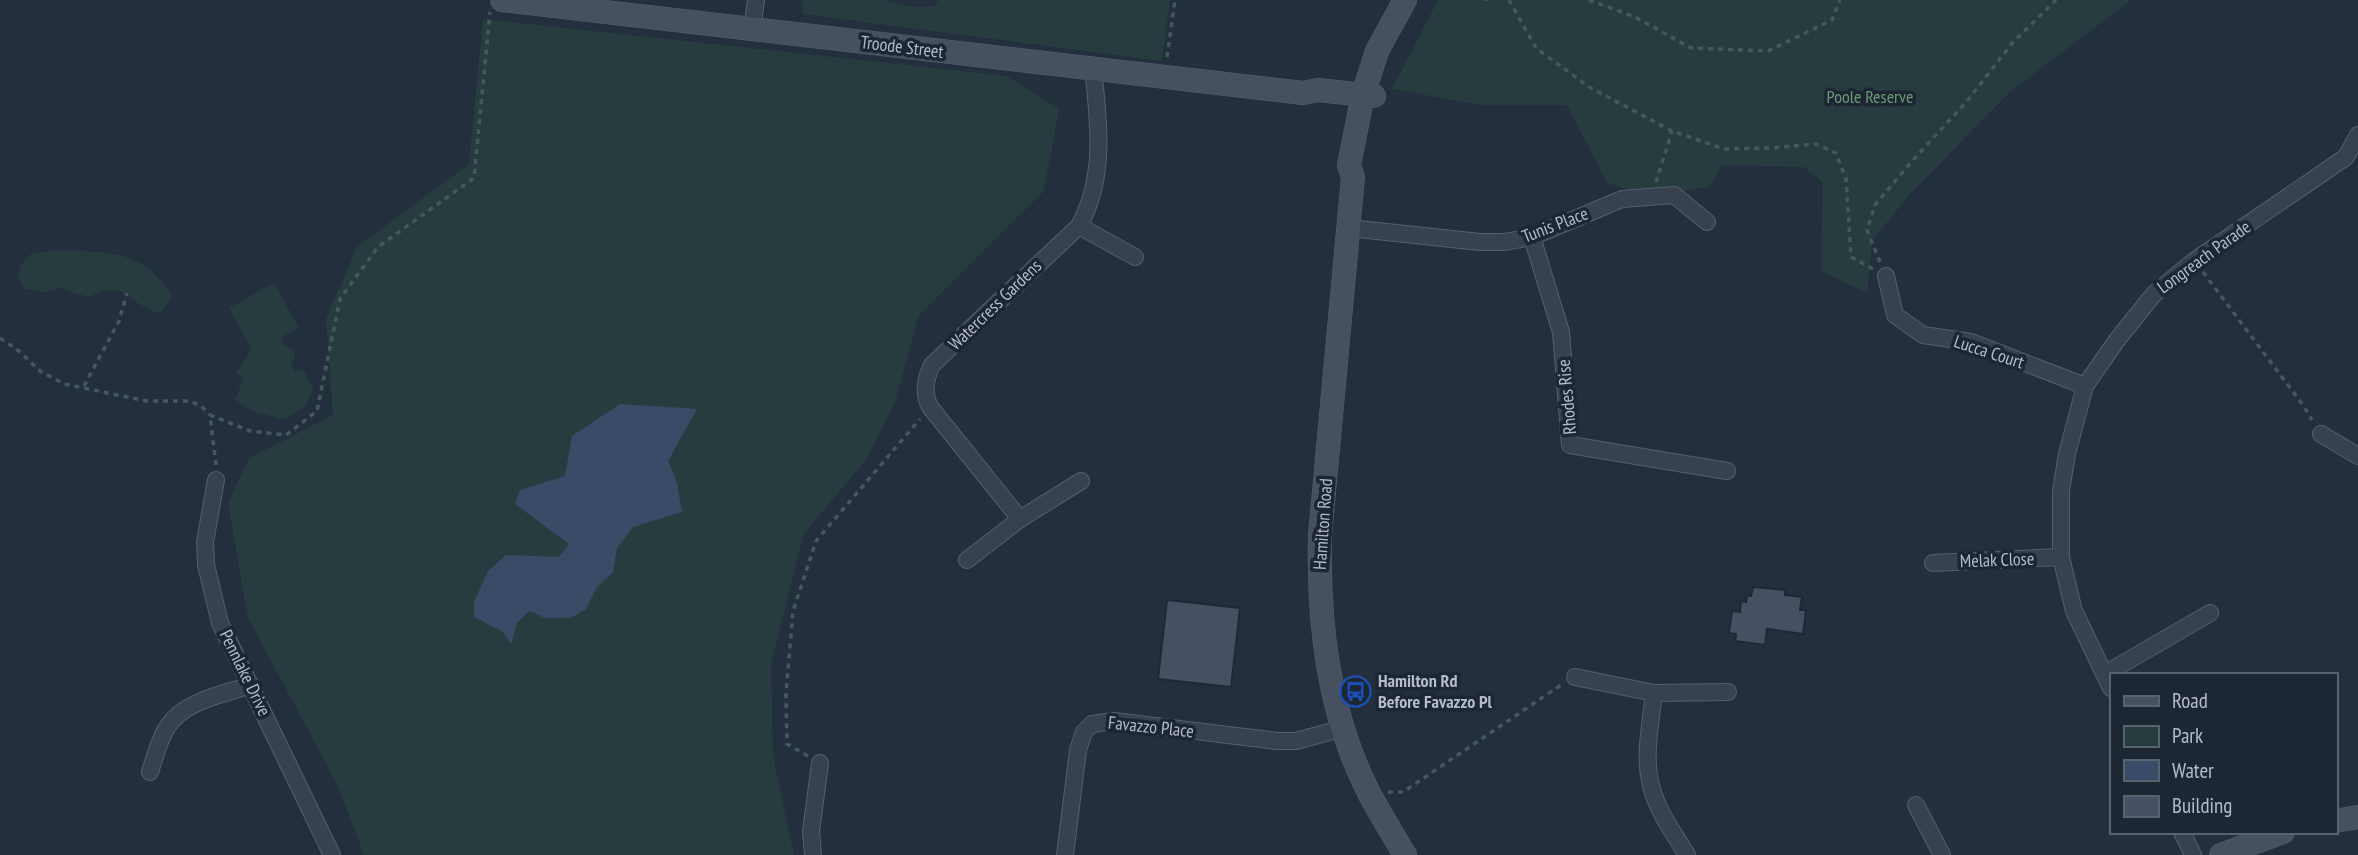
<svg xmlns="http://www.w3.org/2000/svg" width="2358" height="855" font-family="'PT Sans Narrow',sans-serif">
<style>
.green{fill:#263c3f}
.water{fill:#394c67}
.building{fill:#455162;stroke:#1f2835;stroke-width:2}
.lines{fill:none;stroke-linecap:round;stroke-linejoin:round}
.street-casing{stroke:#565f6c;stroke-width:18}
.secondary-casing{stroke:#565f6c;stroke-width:24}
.path{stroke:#44595c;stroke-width:3.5;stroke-dasharray:5 5;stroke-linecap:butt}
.street{stroke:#38414e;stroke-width:16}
.secondary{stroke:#465061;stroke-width:23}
.labels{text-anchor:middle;stroke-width:7;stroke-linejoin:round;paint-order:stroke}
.street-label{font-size:18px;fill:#b4bcc9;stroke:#1d2633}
.park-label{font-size:18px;fill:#6b9a76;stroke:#1d2633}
.poi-label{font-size:18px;font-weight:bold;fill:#b4bcc9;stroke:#1d2633;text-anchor:start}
</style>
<rect width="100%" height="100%" fill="#242f3e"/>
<!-- green -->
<path class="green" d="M803,0H883L911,7L935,6L938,0H1170L1162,61L802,14Z
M1438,0H2131L2010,92L1909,195L1872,241L1867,293L1821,271L1823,183L1804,167L1722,165L1709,187L1652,197L1607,183L1567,105H1480L1392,89Z
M483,19L1007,76L1059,109L1044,191L919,315L894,405L866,460L804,533L771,664L773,756L794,855H364L337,784L248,618L228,503L249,458L333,415L326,319L357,247L469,164Z
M61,250C110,253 143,249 171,295L168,304L160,313C124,305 132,278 89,297L60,288L44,292L24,289L18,277L20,266L32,253Z
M274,283L299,328L281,337L284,346H287L294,351L295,359L291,363L295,372L303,369L313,389L306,406L284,420L253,411L235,400L244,377L236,373L252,349L229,308Z"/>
<!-- water -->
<path class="water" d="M620,404L697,409L668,461L677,483L682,512L633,527L617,548L613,572L597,587L586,609L571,618H545L529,611L517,623L511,644L503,632L474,617V602L488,571L506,555L559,557L569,544L515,504L520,490L565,476L572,436Z"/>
<!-- building -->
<path class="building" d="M1753,587L1785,590V595L1802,597L1800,610H1806L1803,634L1767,629L1765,645L1735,641L1736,634L1729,633L1732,611L1740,612L1741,601L1746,602L1747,595L1751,596Z
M1167,600L1240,608L1231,687L1158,679Z"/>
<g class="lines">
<defs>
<path id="street" d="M752,30L756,0
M1079,226L1135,257
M1349,228L1480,242H1504L1532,237L1622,199L1674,195L1707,222
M1532,237L1561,332L1570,445L1727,471
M1886,276L1895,315L1923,335L1971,342L2085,386
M2321,434L2358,456
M216,480L205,542L206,565L220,623L332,855
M1020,519L930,407C923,392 925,380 932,365L1079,226C1106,178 1099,122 1093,69
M967,560L1020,519L1081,481
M1933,563L2061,557
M2105,674L2210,613
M1575,677L1654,693L1728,692
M2111,688L2074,611L2061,557V491L2067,454L2085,386L2117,340L2154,294L2194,261L2346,157L2358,135
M1654,693C1651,721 1644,754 1650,781C1655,808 1673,832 1687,855
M150,772C155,757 159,739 168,726C184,701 224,694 251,685
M1916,805L1942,855
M2182,832L2193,855
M813,855L811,832L820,763
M1065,855L1078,750L1084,732L1092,724L1114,721L1277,741H1296L1344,728"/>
<path id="secondary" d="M502,0L1303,93L1318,90L1374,96
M2335,821L2358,817
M1405,855C1393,835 1381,815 1370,795C1328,714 1318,624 1320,535L1353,177L1349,165L1363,95L1377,51L1405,0
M2221,855L2283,832"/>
</defs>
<!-- street casing -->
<use href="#street" class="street-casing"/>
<!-- secondary casing -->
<use href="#secondary" class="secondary-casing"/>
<!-- path -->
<path class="path" d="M1509,0L1536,48L1589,87L1672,131L1724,149L1770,148L1816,144L1836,153L1846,179L1851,257L1873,269
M1589,0L1635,17L1691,48L1768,51L1832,20L1840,0
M1486,1V0
M1167,57L1175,0
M1656,182L1672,131
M1880,262L1867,230L1875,205L1913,160L1968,100L2013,42L2056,0
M2203,272L2303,405L2312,420
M0,338L19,351L40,371L64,384L147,401H189L200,405L210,415
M84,386L119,321L127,293
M216,465L210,415L250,431L286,435L317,411L340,299L378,247L474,178L490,12
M808,756L787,744L786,693L793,611L816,541L920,419
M1388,792H1403L1561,685"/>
<!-- street -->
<use href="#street" class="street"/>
<!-- secondary -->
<use href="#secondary" class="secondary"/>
</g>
<!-- icons -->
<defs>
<symbol id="bus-ring" viewBox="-11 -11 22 22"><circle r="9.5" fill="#1d2633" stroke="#1a4fb4" stroke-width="1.5"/><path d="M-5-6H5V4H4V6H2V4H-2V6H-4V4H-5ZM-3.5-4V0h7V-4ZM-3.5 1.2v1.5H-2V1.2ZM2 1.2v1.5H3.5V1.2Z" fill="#1a4fb4"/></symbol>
</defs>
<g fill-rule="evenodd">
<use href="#bus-ring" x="1338" y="674" width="35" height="35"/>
</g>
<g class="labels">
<!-- street labels -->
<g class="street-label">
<text transform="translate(902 47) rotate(7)" y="6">Troode Street</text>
<text transform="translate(1555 225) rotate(-21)" y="6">Tunis Place</text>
<text transform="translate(2204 257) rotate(-36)" y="6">Longreach Parade</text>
<text transform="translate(995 305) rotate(-44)" y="6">Watercress Gardens</text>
<text transform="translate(1989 352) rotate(18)" y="6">Lucca Court</text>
<text transform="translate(1567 397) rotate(-95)" y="6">Rhodes Rise</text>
<text transform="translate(1323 524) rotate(-86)" y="6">Hamilton Road</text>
<text transform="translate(1997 560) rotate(-2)" y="6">Melak Close</text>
<text transform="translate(245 673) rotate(64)" y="6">Pennlake Drive</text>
<text transform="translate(1151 727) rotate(6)" y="6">Favazzo Place</text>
</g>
<!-- park labels -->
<g class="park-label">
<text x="1870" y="103">Poole Reserve</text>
</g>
<!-- poi labels -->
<g class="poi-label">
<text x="1378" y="687">Hamilton Rd<tspan x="1378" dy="21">Before Favazzo Pl</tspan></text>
</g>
</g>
<!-- legend -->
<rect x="2110" y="673" width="228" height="161" fill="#1d2633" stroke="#59626f" stroke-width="2"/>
<rect x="2124" y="696" width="35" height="10" fill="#465061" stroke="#59626f" stroke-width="2"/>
<text x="2172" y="708" font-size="21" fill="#b4bcc9">Road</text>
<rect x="2124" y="726" width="35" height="21" fill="#263c3f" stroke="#59626f" stroke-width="2"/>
<text x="2172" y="743" font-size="21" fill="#b4bcc9">Park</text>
<rect x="2124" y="760" width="35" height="21" fill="#394c67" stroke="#59626f" stroke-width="2"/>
<text x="2172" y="778" font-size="21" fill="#b4bcc9">Water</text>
<rect x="2124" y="796" width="35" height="21" fill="#455162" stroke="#59626f" stroke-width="2"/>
<text x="2172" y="813" font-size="21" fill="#b4bcc9">Building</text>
</svg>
